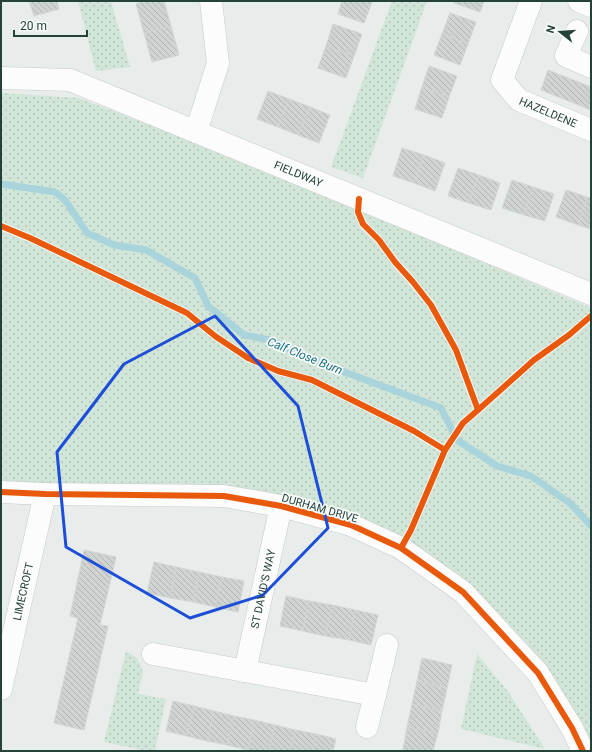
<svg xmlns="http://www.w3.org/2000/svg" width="592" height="752" font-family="Roboto,sans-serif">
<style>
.grass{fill:url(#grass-dots)}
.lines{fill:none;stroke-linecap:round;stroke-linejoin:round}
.stream{stroke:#a9d4db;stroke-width:7}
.building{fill:url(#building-back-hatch);stroke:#d1d6d4}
.minor-casing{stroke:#c5cac8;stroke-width:23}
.minor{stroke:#fcfcfc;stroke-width:22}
.cycleway-casing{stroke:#f7fbf9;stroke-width:8}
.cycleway{stroke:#e8590c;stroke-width:6}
.marked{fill:none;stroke:#1d4ed8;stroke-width:3;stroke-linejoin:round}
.labels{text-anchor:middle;stroke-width:3.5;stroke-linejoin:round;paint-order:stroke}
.street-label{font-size:11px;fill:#24423a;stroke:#f7fbf9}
.water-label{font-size:12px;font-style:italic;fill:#1c6f80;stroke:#f7fbf9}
</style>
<defs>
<pattern id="grass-dots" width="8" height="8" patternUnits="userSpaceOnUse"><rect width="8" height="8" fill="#d1e6d8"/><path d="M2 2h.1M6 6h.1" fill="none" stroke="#b3c6ba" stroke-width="1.8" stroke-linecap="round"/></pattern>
<pattern id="building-back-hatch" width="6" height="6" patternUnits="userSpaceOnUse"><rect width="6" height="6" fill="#cfd4d2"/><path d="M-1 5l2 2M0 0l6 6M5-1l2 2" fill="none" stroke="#b2b7b5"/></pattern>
</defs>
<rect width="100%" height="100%" fill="#e8edeb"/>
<!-- grass -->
<path class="grass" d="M78,1H111L130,67L96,71Z
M392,1H427L363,178L331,167Z
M1,93L79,98L144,123L390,223L591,308V751L538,673L401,548L281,506L1,492Z
M126,651L137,658L143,672L138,694L166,699L155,751H147L104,742Z
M477,654L507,690L545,749L461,729Z"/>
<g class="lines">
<!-- stream -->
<path class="stream" d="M1,184L55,192L65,200L87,233L114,245L146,250L195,278L208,306L244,335L270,340L307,358L441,408L457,440L497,466L531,476L571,504L591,526"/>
</g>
<!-- building -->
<path class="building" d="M29,1H57L59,9L34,16Z
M146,1H164L171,26L144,33L136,4Z
M342,1H369L372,2L364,23L338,14Z
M454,1H484L480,12L454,3Z
M450,13L476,22L468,44L442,34Z
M333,24L362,34L354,56L326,46Z
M171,26L179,55L152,62L144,33Z
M442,34L468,44L460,65L434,55Z
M326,46L354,56L346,78L318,68Z
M429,66L457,76L449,97L422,87Z
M548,70L591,87V110L541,90Z
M422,87L449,97L442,118L415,109Z
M268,91L289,99L278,127L257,119Z
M289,99L310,107L298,135L278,127Z
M310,107L330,115L319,143L298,135Z
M402,148L424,155L414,183L393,176Z
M424,155L445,163L435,191L414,183Z
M458,168L479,175L469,203L448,196Z
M479,175L500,183L491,210L469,203Z
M512,180L533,187L524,215L502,208Z
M533,187L554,194L545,221L524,215Z
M566,190L587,197L578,225L556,217Z
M587,197L591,198V229L578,225Z
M84,550L116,557L100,625L108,626L84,730L54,723L78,618L70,616Z
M154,562L176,567L170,598L147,593Z
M176,567L199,572L193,602L170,598Z
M199,572L222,577L215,607L193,602Z
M222,577L244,581L238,612L215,607Z
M286,596L309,601L303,631L280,626Z
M309,601L332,605L325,636L303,631Z
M332,605L355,610L349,640L325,636Z
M355,610L378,615L371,645L349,640Z
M422,658L452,665L447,688L417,681Z
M417,681L447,688L442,711L412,704Z
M173,701L194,706L187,736L166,731Z
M412,704L442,711L438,733L407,727Z
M194,706L214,711L207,741L187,736Z
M214,711L234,716L227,745L207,741Z
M234,716L254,720L248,750L227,745Z
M254,720L275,725L269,751H252L248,750Z
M275,725L295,730L290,751H269Z
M407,727L438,733L433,751H409L403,750Z
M295,730L316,734L312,751H290Z
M316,734L336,739L333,751H312Z"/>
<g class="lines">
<defs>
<g id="minor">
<path id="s1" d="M531,1L502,80L519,100L591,130"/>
<path d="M579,1L591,6"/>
<path d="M577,31L566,56L591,67"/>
<path id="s2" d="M1,78L70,80L591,294"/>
<path d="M196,132L218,63L211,1"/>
<path d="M1,492L45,494L224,496L281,506L351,525L401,548L463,592L538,673L572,728L583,751"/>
<path d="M153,654L375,695L387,645"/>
<path id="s3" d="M245,671L281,506"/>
<path id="s4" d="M1,689L45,494"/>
<path d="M367,727L375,695"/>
</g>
</defs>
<!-- minor casing -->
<use href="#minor" class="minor-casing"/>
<!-- minor -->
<use href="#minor" class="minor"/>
<defs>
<path id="cycleway" d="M359,199L358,212L363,224L379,240L395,262L413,282L431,305L456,350L478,410
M1,226L30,238L187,313L215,336L248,358L278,371L312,380L414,431L445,450L411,530L401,548
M445,450L463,423L478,410L534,360L569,335L591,316
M1,492L45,494L224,496L281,506L351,525L401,548L463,592L538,673L572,728L583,751"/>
</defs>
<!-- cycleway casing -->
<use href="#cycleway" class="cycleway-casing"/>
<!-- cycleway -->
<use href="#cycleway" class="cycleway"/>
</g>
<!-- marked area -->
<path class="marked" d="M215,316L298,406L328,528L263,595L190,618L66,547L57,452L124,364Z"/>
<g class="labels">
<!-- street labels -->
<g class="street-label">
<text dy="4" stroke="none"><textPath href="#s1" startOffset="142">HAZELDENE</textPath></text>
<text dy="4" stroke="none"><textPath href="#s2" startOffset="316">FIELDWAY</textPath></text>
<text transform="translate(320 508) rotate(16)" y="4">DURHAM DRIVE</text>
<text dy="4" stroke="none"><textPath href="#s3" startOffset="84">ST DAVID'S WAY</textPath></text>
<text dy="4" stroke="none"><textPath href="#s4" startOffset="100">LIMECROFT</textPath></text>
</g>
<!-- water labels -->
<g class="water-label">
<text transform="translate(305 356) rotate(22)" y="4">Calf Close Burn</text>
</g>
</g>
<!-- border -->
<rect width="592" height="752" fill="none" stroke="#24423a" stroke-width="4"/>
<!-- north arrow -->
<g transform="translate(560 32) rotate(287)" stroke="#f7fbf9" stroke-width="3" paint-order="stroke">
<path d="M0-3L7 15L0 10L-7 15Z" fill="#24423a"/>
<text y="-6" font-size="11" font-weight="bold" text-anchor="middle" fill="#24423a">N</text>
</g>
<!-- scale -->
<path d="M14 30v6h73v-6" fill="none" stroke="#24423a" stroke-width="2"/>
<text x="20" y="30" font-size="12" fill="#24423a" stroke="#f7fbf9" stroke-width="3" paint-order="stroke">20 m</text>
</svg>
